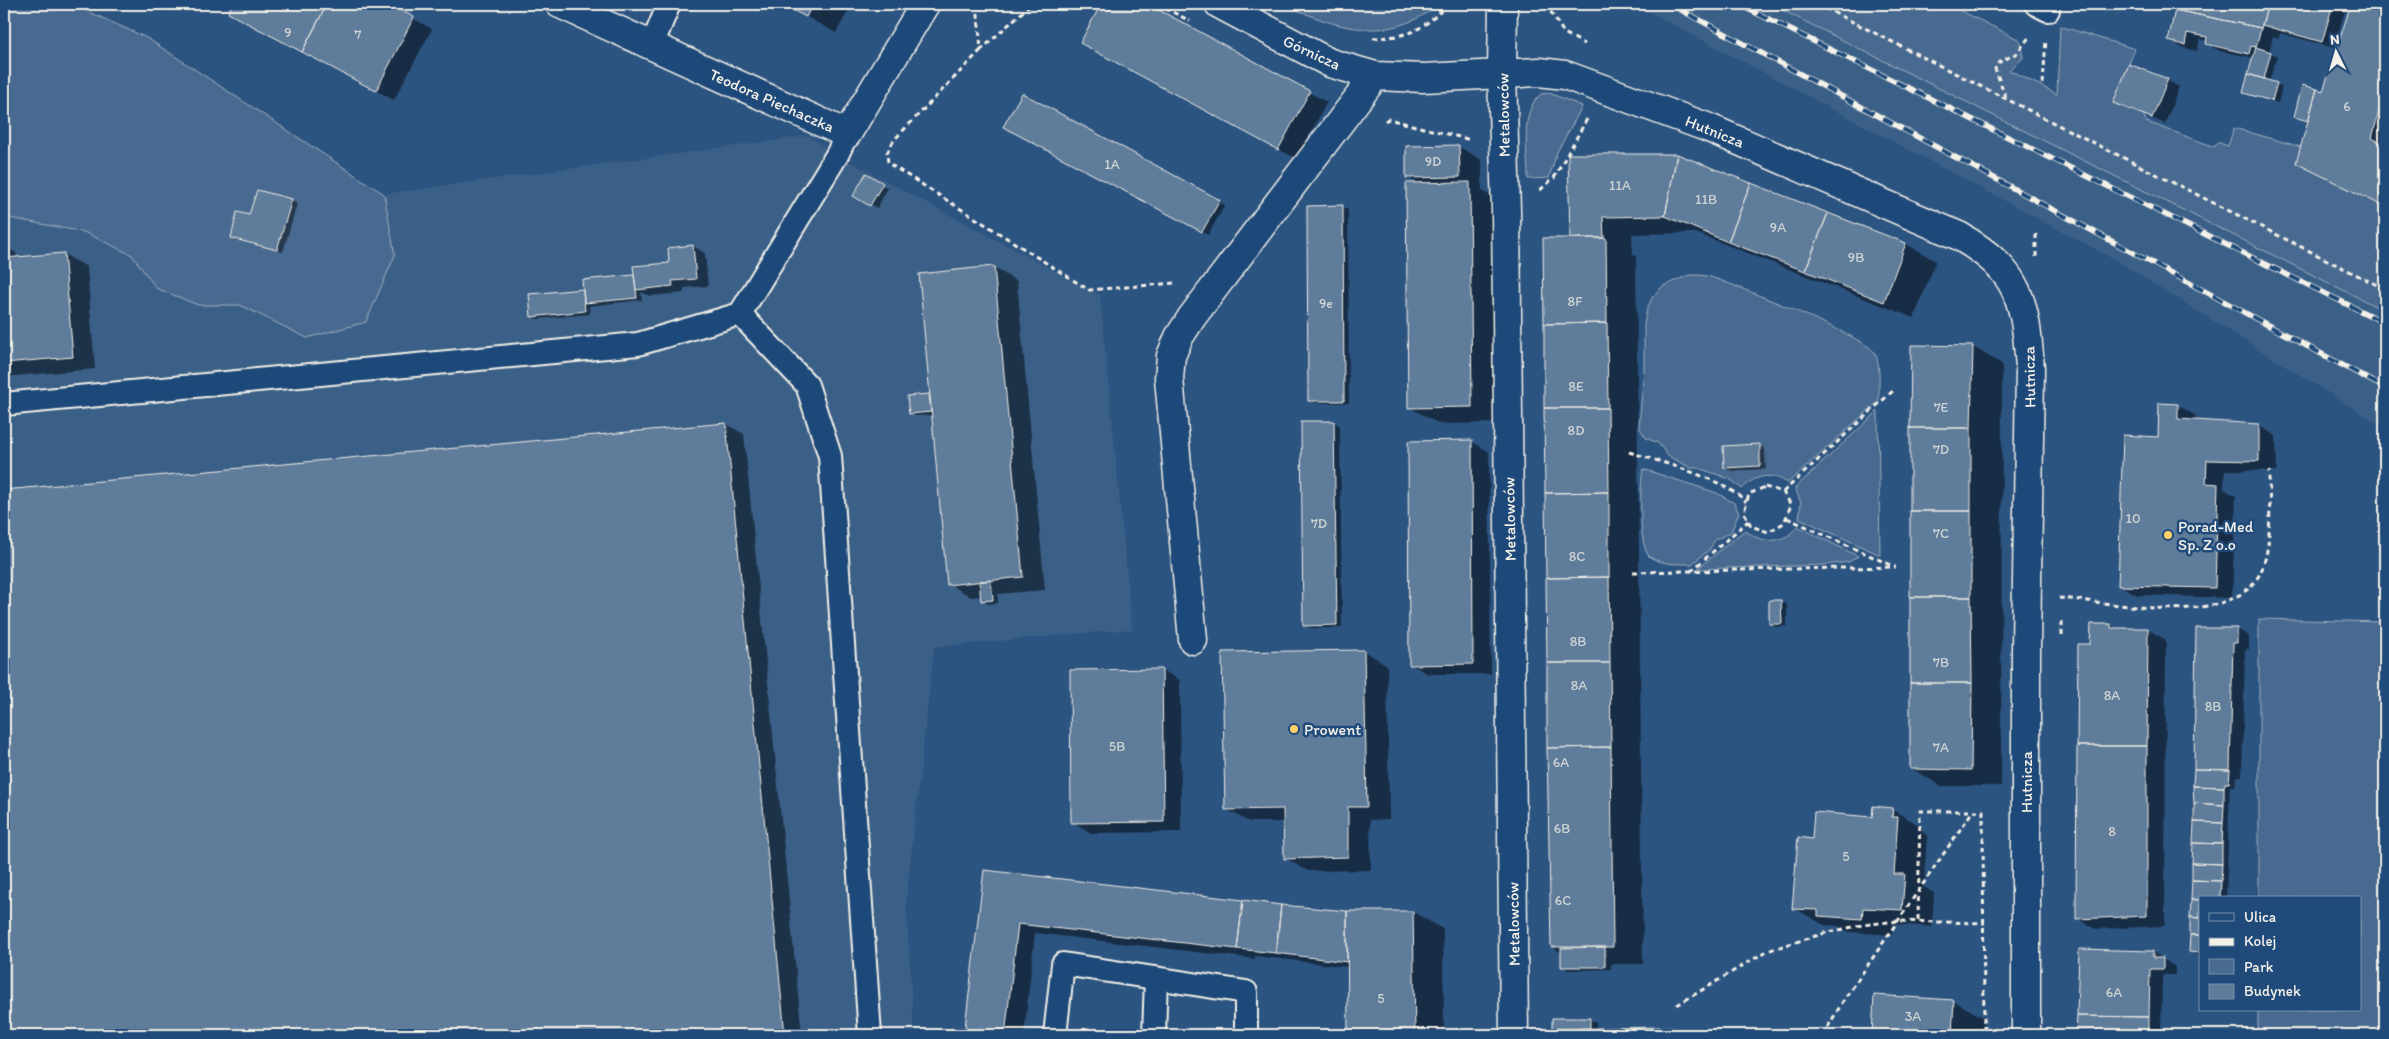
<svg xmlns="http://www.w3.org/2000/svg" width="2389" height="1039" font-family="Itim,sans-serif">
<style>
.built{fill:#3b6088}
.green{fill:#496b90;stroke:#9eaebc}
.shadow{fill:#0007}
.building{fill:#5e7b9a;stroke:#f4f1e8}
.lines{fill:none;stroke-linecap:round;stroke-linejoin:round}
.lane-casing{stroke:#f4f1e8;stroke-width:26}
.street-casing{stroke:#f4f1e8;stroke-width:31}
.secondary-casing{stroke:#f4f1e8;stroke-width:31}
.path{stroke:#f4f1e8;stroke-width:3;stroke-dasharray:5 4;stroke-linecap:butt}
.lane{stroke:#1f4a7a;stroke-width:22}
.street{stroke:#1f4a7a;stroke-width:28}
.secondary{stroke:#1f4a7a;stroke-width:28}
.rail-casing{stroke:#f4f1e8;stroke-width:5.5}
.rail{stroke:#1f4a7a;stroke-width:4;stroke-dasharray:11;stroke-linecap:butt}
.poi-dot{fill:#ffd166;stroke:#1f4a7a;stroke-width:2}
.labels{text-anchor:middle;stroke-width:5;stroke-linejoin:round;paint-order:stroke}
.number-label{font-size:14px;fill:#ced4d4}
.street-label{font-size:16px;fill:#f4f1e8;stroke:#1f4a7a}
.poi-label{font-size:16px;fill:#f4f1e8;stroke:#1f4a7a;text-anchor:start}
</style>
<rect width="100%" height="100%" fill="#2c5481"/>
<filter id="ink" filterUnits="userSpaceOnUse"><feTurbulence type="fractalNoise" baseFrequency=".02" numOctaves="2"/><feDisplacementMap in="SourceGraphic" scale="10" xChannelSelector="R" yChannelSelector="G"/><feConvolveMatrix kernelMatrix="1 2 1 2 8 2 1 2 1" color-interpolation-filters="sRGB"/></filter>
<g filter="url(#ink)">
<!-- built -->
<path class="built" d="M1635,4H1770L2385,311V428L2114,259Z
M808,136L837,155L1100,295L1132,629L934,647L906,900L914,1035H4V217L84,232L132,255L156,288L198,305H240L307,338L395,255L384,194Z"/>
<!-- green -->
<path class="green" d="M4,4H71L147,38L384,194L395,255L366,322L307,338L240,305H198L156,288L132,255L84,232L4,217Z
M1285,4H1439C1391,44 1337,30 1285,4Z
M1770,4H1947L2020,40L2023,58L2009,70L2057,94L2060,26L2135,49L2113,103L2143,114L2147,122L2215,147L2217,142L2228,146L2234,128L2301,147L2297,163L2385,207V311Z
M1549,93L1582,106L1581,109L1557,152L1549,178L1528,179C1528,152 1519,112 1541,94Z
M1689,275C1697,275 1704,275 1711,277C1737,286 1862,335 1874,352C1882,364 1878,388 1879,401L1788,483C1771,472 1755,475 1742,489L1730,479L1698,468H1691L1668,456L1658,443L1646,438L1639,427L1644,368V324L1647,309L1653,296L1663,286Z
M1878,411L1880,555L1799,518L1801,503L1795,488Z
M1643,469L1717,493L1734,503L1739,513L1731,532L1715,540L1710,549L1692,564C1678,564 1662,565 1650,557C1638,549 1640,483 1643,469Z
M1797,526L1858,556L1849,562L1824,565L1697,569L1745,530C1761,544 1785,545 1797,526Z
M2259,619L2385,622V1035H2258V1010H2360V898H2259Z"/>
<!-- shadow -->
<path class="shadow" d="M234,4H405L407,5L403,13L432,29L394,100L229,12Z
M783,4H852L836,33Z
M1102,4H1146L1327,102L1297,159L1081,43Z
M2144,4H2162V5Z
M2173,4H2267L2258,34L2260,35L2269,4H2347L2334,48L2280,33L2279,38L2273,36L2269,52L2277,56L2269,82L2282,87L2278,103L2245,92L2254,58L2220,51L2207,44L2208,41L2200,39L2197,51L2181,47L2169,40L2177,4Z
M2352,4H2385V208L2298,162L2309,122L2296,117L2324,93Z
M2167,80L2179,87L2165,124L2115,102Z
M1022,94L1225,205L1208,235L1005,126Z
M1459,147L1482,160V191L1499,200L1501,423L1439,424L1409,407L1419,184L1407,177Z
M1677,156L1906,244L1936,261L1914,318L1696,233L1632,234L1633,255L1636,256L1643,964H1611V969L1568,970L1563,966L1562,953L1552,947L1571,239Z
M866,175L888,188L877,208L855,195Z
M291,200L297,204L283,252L232,238L250,216Z
M1342,206L1348,210L1349,403H1316L1310,400Z
M4,246L16,253L17,258L64,254L87,267L95,369L4,377Z
M693,246L705,253L708,286L684,288V293L649,296L641,292L642,300L589,306L590,314L538,319L532,316L584,290L583,282L636,276L671,264Z
M994,268L1017,281L1045,590L998,594V603L988,604L982,600V596L971,597L949,584L933,415L916,416L910,413L908,397H931Z
M1973,347L2002,364L2001,786H1941L1912,769Z
M2178,405L2196,416V421L2258,425L2276,436L2277,471L2225,470L2224,489L2236,496L2232,598L2137,595L2119,585L2159,438Z
M1334,422L1340,426L1342,628H1310L1304,625Z
M726,424L744,434L802,1035H4V491Z
M1471,441L1489,452L1491,674H1428L1410,664Z
M1760,446L1765,449L1766,469L1731,471L1725,468Z
M1770,601H1781L1787,605V626L1776,627L1770,624Z
M2111,625L2117,629H2148L2166,640L2165,926L2095,929L2077,918Z
M2197,629H2237L2249,636V649L2245,650L2242,776H2236L2235,786H2230L2226,898H2200V955L2190,952Z
M1364,651L1387,665L1389,819L1370,820L1371,870L1308,871L1285,858V822H1249L1226,809L1223,653Z
M1162,670L1180,680L1181,832L1091,833L1073,822Z
M1893,810L1922,827V832L1927,835L1924,887L1934,893L1932,927L1893,924L1892,935L1849,932L1838,926L1824,925L1794,908L1813,840Z
M985,871L1347,913L1413,912L1443,929L1444,1035H1349V967L1255,956V959L1035,933L1024,1035H966Z
M2080,950L2153,952L2175,967V975H2162L2161,1035H2077Z
M1875,996L1954,1001L1984,1018L1983,1035H1873Z
M1553,1019H1590L1596,1023V1029L1673,1028L1679,1032V1035H1554Z"/>
<!-- building -->
<path class="building" d="M232,4H327L302,52L228,13Z
M327,4H388L414,17L376,91L302,52Z
M781,4H813L806,17Z
M1101,4H1148L1310,91L1278,150L1080,43Z
M2175,4H2268L2261,28L2175,10Z
M2268,4H2333L2322,42L2262,25Z
M2351,4H2385V89L2372,138L2385,145V207L2296,163L2317,89L2323,91Z
M2175,10L2261,28L2256,47L2251,46L2249,54L2206,44L2207,37L2187,33L2185,45L2168,41Z
M2256,47L2271,52L2264,79L2248,74Z
M2129,64L2168,79L2152,118L2113,103Z
M2248,74L2277,83L2272,101L2243,93Z
M2302,85L2317,89L2308,121L2294,117Z
M1022,93L1220,200L1202,232L1003,127Z
M1459,145L1460,177L1406,178V146Z
M1568,154H1677L1665,216L1603,217L1604,238H1570Z
M1677,154L1751,183L1728,242L1665,216Z
M866,173L883,183L870,206L853,196Z
M1470,182L1472,407L1408,408L1406,183Z
M1751,183L1828,213L1805,271L1728,242Z
M257,190L292,199L277,250L231,238L237,212L249,215Z
M1343,205L1344,401H1308L1307,206Z
M1828,213L1906,243L1884,302L1805,271Z
M1543,238H1606L1607,323L1544,324Z
M693,245L696,279L672,281L673,286L636,290L633,266L669,263L668,248Z
M64,253L73,357L4,363V258Z
M994,266L1023,577L947,585L919,274Z
M634,275L637,298L584,303L582,280Z
M583,289L585,311L531,317L529,294Z
M1607,323L1608,408H1544V324Z
M1911,345L1973,346L1971,428H1910Z
M929,394L931,412L909,414L907,396Z
M2159,403L2178,404V419L2259,424V461L2207,460L2206,483L2218,484L2215,588L2118,586L2123,435L2158,437Z
M1544,408H1608L1609,492L1545,493Z
M1301,421H1334L1337,625L1303,626Z
M726,423L785,1035H4V490Z
M1910,428H1971V511H1910Z
M1472,440L1473,664L1409,665L1408,441Z
M1760,444V466L1724,468L1723,446Z
M1609,492V577L1546,578L1545,493Z
M1910,511H1971V597H1910Z
M1609,577L1610,663H1547L1546,578Z
M991,580L993,600L981,601L979,581Z
M1910,597H1971L1972,683H1910Z
M1769,600H1781L1782,624H1769Z
M2091,624H2111V628H2148L2147,746H2077L2078,644H2090Z
M2196,628H2237V643H2233L2230,770L2194,769Z
M1364,650L1367,807H1348V857L1284,859L1283,809L1225,810L1222,652Z
M1547,663H1610L1611,747L1547,748Z
M1162,669L1164,822L1071,823L1070,670Z
M1910,683H1972L1971,770L1910,769Z
M2077,746H2147V916L2076,919Z
M1611,747L1613,947H1551L1547,748Z
M2194,769L2230,770L2229,783H2225L2224,787L2193,786Z
M2193,786L2224,787V805L2194,803Z
M2194,803L2224,805L2223,823L2194,822Z
M1873,806L1893,808L1892,817H1898L1894,874H1905L1902,910L1863,908L1862,919L1818,916V910L1792,909L1798,837L1812,839L1814,812L1872,817Z
M2194,822L2223,823L2222,844L2193,843Z
M2193,843L2222,844V864L2192,863Z
M2192,863L2222,864L2221,881L2192,880Z
M984,870L1243,900L1237,949L1018,924L1005,1035H964Z
M2192,880L2221,881L2220,898L2191,900Z
M1243,900L1281,905L1276,953L1237,949Z
M2191,900H2200V918L2190,917Z
M1281,905L1347,911V962L1276,953Z
M1347,911H1413L1415,1035H1348Z
M2190,917L2200,918V935H2190Z
M2190,935H2200V953L2189,952Z
M1605,947V967H1561V948Z
M2079,949L2153,951V958H2163V969H2150L2149,1017L2077,1016Z
M1874,995L1954,1000L1952,1035H1872Z
M2077,1016L2149,1017V1035H2076Z
M1552,1018H1590V1028L1552,1029Z
M1663,1027V1035H1552V1029Z
M1663,1027H1673V1035H1663Z"/>
<g class="lines">
<defs>
<path id="lane" d="M2036,4L2048,10
M652,45L669,4
M740,314L807,385L830,456L870,1035
M4,404L638,344L740,314L837,155L847,134
M1055,1035L1063,964L1246,992V1035
M1154,1035L1156,978"/>
<path id="street" d="M560,4L847,134L925,4
M1219,4L1330,63L1375,76L1424,78L1539,72L1565,75L1709,128L1959,236C2021,272 2025,301 2030,368L2026,650V1035
M1193,640L1169,378L1171,356L1179,337L1192,317L1375,76"/>
<path id="secondary" d="M1503,4L1502,73L1506,211L1514,1035"/>
</defs>
<!-- lane casing -->
<use href="#lane" class="lane-casing"/>
<!-- street casing -->
<use href="#street" class="street-casing"/>
<!-- secondary casing -->
<use href="#secondary" class="secondary-casing"/>
<!-- path -->
<path class="path" d="M977,4L981,50L1031,4
M1157,4L1190,21
M1546,4L1564,33L1585,44
M1817,4L2385,289
M1373,38C1409,37 1423,30 1448,4
M981,50L894,140L887,153L888,163L1089,290L1175,283
M2043,84L2046,39
M2006,97L1995,69L1998,63L2017,53L2030,36
M1385,121L1388,119L1471,140
M1540,190L1554,178L1587,119
M2036,257V230
M1629,452C1658,461 1728,480 1746,502
M1765,487L1783,492L1791,505L1784,523L1768,532L1751,526L1744,512L1749,494Z
M1783,492L1895,389
M1787,518L1893,566
M1691,571L1748,521
M1633,572L1896,567
M2059,598C2111,601 2236,633 2262,569C2273,540 2269,502 2269,471
M2062,621V635
M1918,920L1920,811H1983L1984,1035
M1677,1005L1767,951L1825,933L1862,925L1898,921L1985,923
M1739,1035L1823,1034
M1823,1035L1842,1003L1972,812"/>
<!-- lane -->
<use href="#lane" class="lane"/>
<!-- street -->
<use href="#street" class="street"/>
<!-- secondary -->
<use href="#secondary" class="secondary"/>
<defs>
<path id="rail" d="M1670,4L2385,388
M1738,4L2385,323"/>
</defs>
<!-- rail casing -->
<use href="#rail" class="rail-casing"/>
<!-- rail -->
<use href="#rail" class="rail"/>
</g>
</g>
<!-- markers -->
<g class="poi-dot">
<circle cx="2168" cy="535" r="5"/>
<circle cx="1294" cy="729" r="5"/>
</g>
<g class="labels">
<!-- number labels -->
<g class="number-label">
<text x="288" y="37">9</text>
<text x="358" y="39">7</text>
<text x="2347" y="111">6</text>
<text x="1433" y="166">9D</text>
<text x="1112" y="169">1A</text>
<text x="1620" y="190">11A</text>
<text x="1706" y="204">11B</text>
<text x="1778" y="232">9A</text>
<text x="1856" y="262">9B</text>
<text x="1575" y="306">8F</text>
<text x="1326" y="308">9e</text>
<text x="1576" y="391">8E</text>
<text x="1941" y="412">7E</text>
<text x="1576" y="435">8D</text>
<text x="1941" y="454">7D</text>
<text x="2133" y="523">10</text>
<text x="1319" y="528">7D</text>
<text x="1941" y="538">7C</text>
<text x="1577" y="561">8C</text>
<text x="1578" y="646">8B</text>
<text x="1941" y="667">7B</text>
<text x="1579" y="690">8A</text>
<text x="2112" y="700">8A</text>
<text x="2213" y="711">8B</text>
<text x="1117" y="751">5B</text>
<text x="1941" y="752">7A</text>
<text x="1561" y="767">6A</text>
<text x="1562" y="833">6B</text>
<text x="2112" y="836">8</text>
<text x="1846" y="861">5</text>
<text x="1563" y="905">6C</text>
<text x="2114" y="997">6A</text>
<text x="1381" y="1003">5</text>
<text x="1913" y="1021">3A</text>
</g>
<!-- street labels -->
<g class="street-label">
<text transform="translate(1312 52) rotate(25)" y="6">Górnicza</text>
<text transform="translate(772 100) rotate(24)" y="6">Teodora Piechaczka</text>
<text transform="translate(1503 115) rotate(-91)" y="6">Metalowców</text>
<text transform="translate(1715 131) rotate(22)" y="6">Hutnicza</text>
<text transform="translate(2029 377) rotate(-91)" y="6">Hutnicza</text>
<text transform="translate(1509 519) rotate(-91)" y="6">Metalowców</text>
<text transform="translate(2026 782) rotate(-90)" y="6">Hutnicza</text>
<text transform="translate(1513 924) rotate(-91)" y="6">Metalowców</text>
</g>
<!-- poi labels -->
<g class="poi-label">
<text x="2178" y="532">Porad-Med<tspan x="2178" dy="18">Sp. Z o.o</tspan></text>
<text x="1304" y="735">Prowent</text>
</g>
</g>
<!-- margin -->
<rect width="2389" height="1039" fill="none" stroke="#1f4a7a" stroke-width="20"/>
<rect x="10" y="10" width="2369" height="1019" fill="none" stroke="#f4f1e8" stroke-width="2" filter="url(#ink)"/>
<!-- legend -->
<rect x="2199" y="896" width="162" height="115" fill="#1f4a7a" stroke="#748da6"/>
<rect x="2209" y="913" width="25" height="8" fill="#1f4a7a" stroke="#748da6"/>
<text x="2244" y="922" font-size="15" fill="#f4f1e8">Ulica</text>
<rect x="2209" y="938" width="25" height="8" fill="#f4f1e8" stroke="#748da6"/>
<text x="2244" y="946" font-size="15" fill="#f4f1e8">Kolej</text>
<rect x="2209" y="959" width="25" height="15" fill="#496b90" stroke="#748da6"/>
<text x="2244" y="972" font-size="15" fill="#f4f1e8">Park</text>
<rect x="2209" y="984" width="25" height="15" fill="#5e7b9a" stroke="#748da6"/>
<text x="2244" y="996" font-size="15" fill="#f4f1e8">Budynek</text>
<!-- north arrow -->
<g transform="translate(2336 52) rotate(355)" stroke="#1f4a7a" stroke-width="4" paint-order="stroke">
<path d="M0-4L9 19L0 12L-9 19Z" fill="#f4f1e8"/>
<text y="-8" font-size="14" font-weight="bold" text-anchor="middle" fill="#f4f1e8">N</text>
</g>
</svg>
